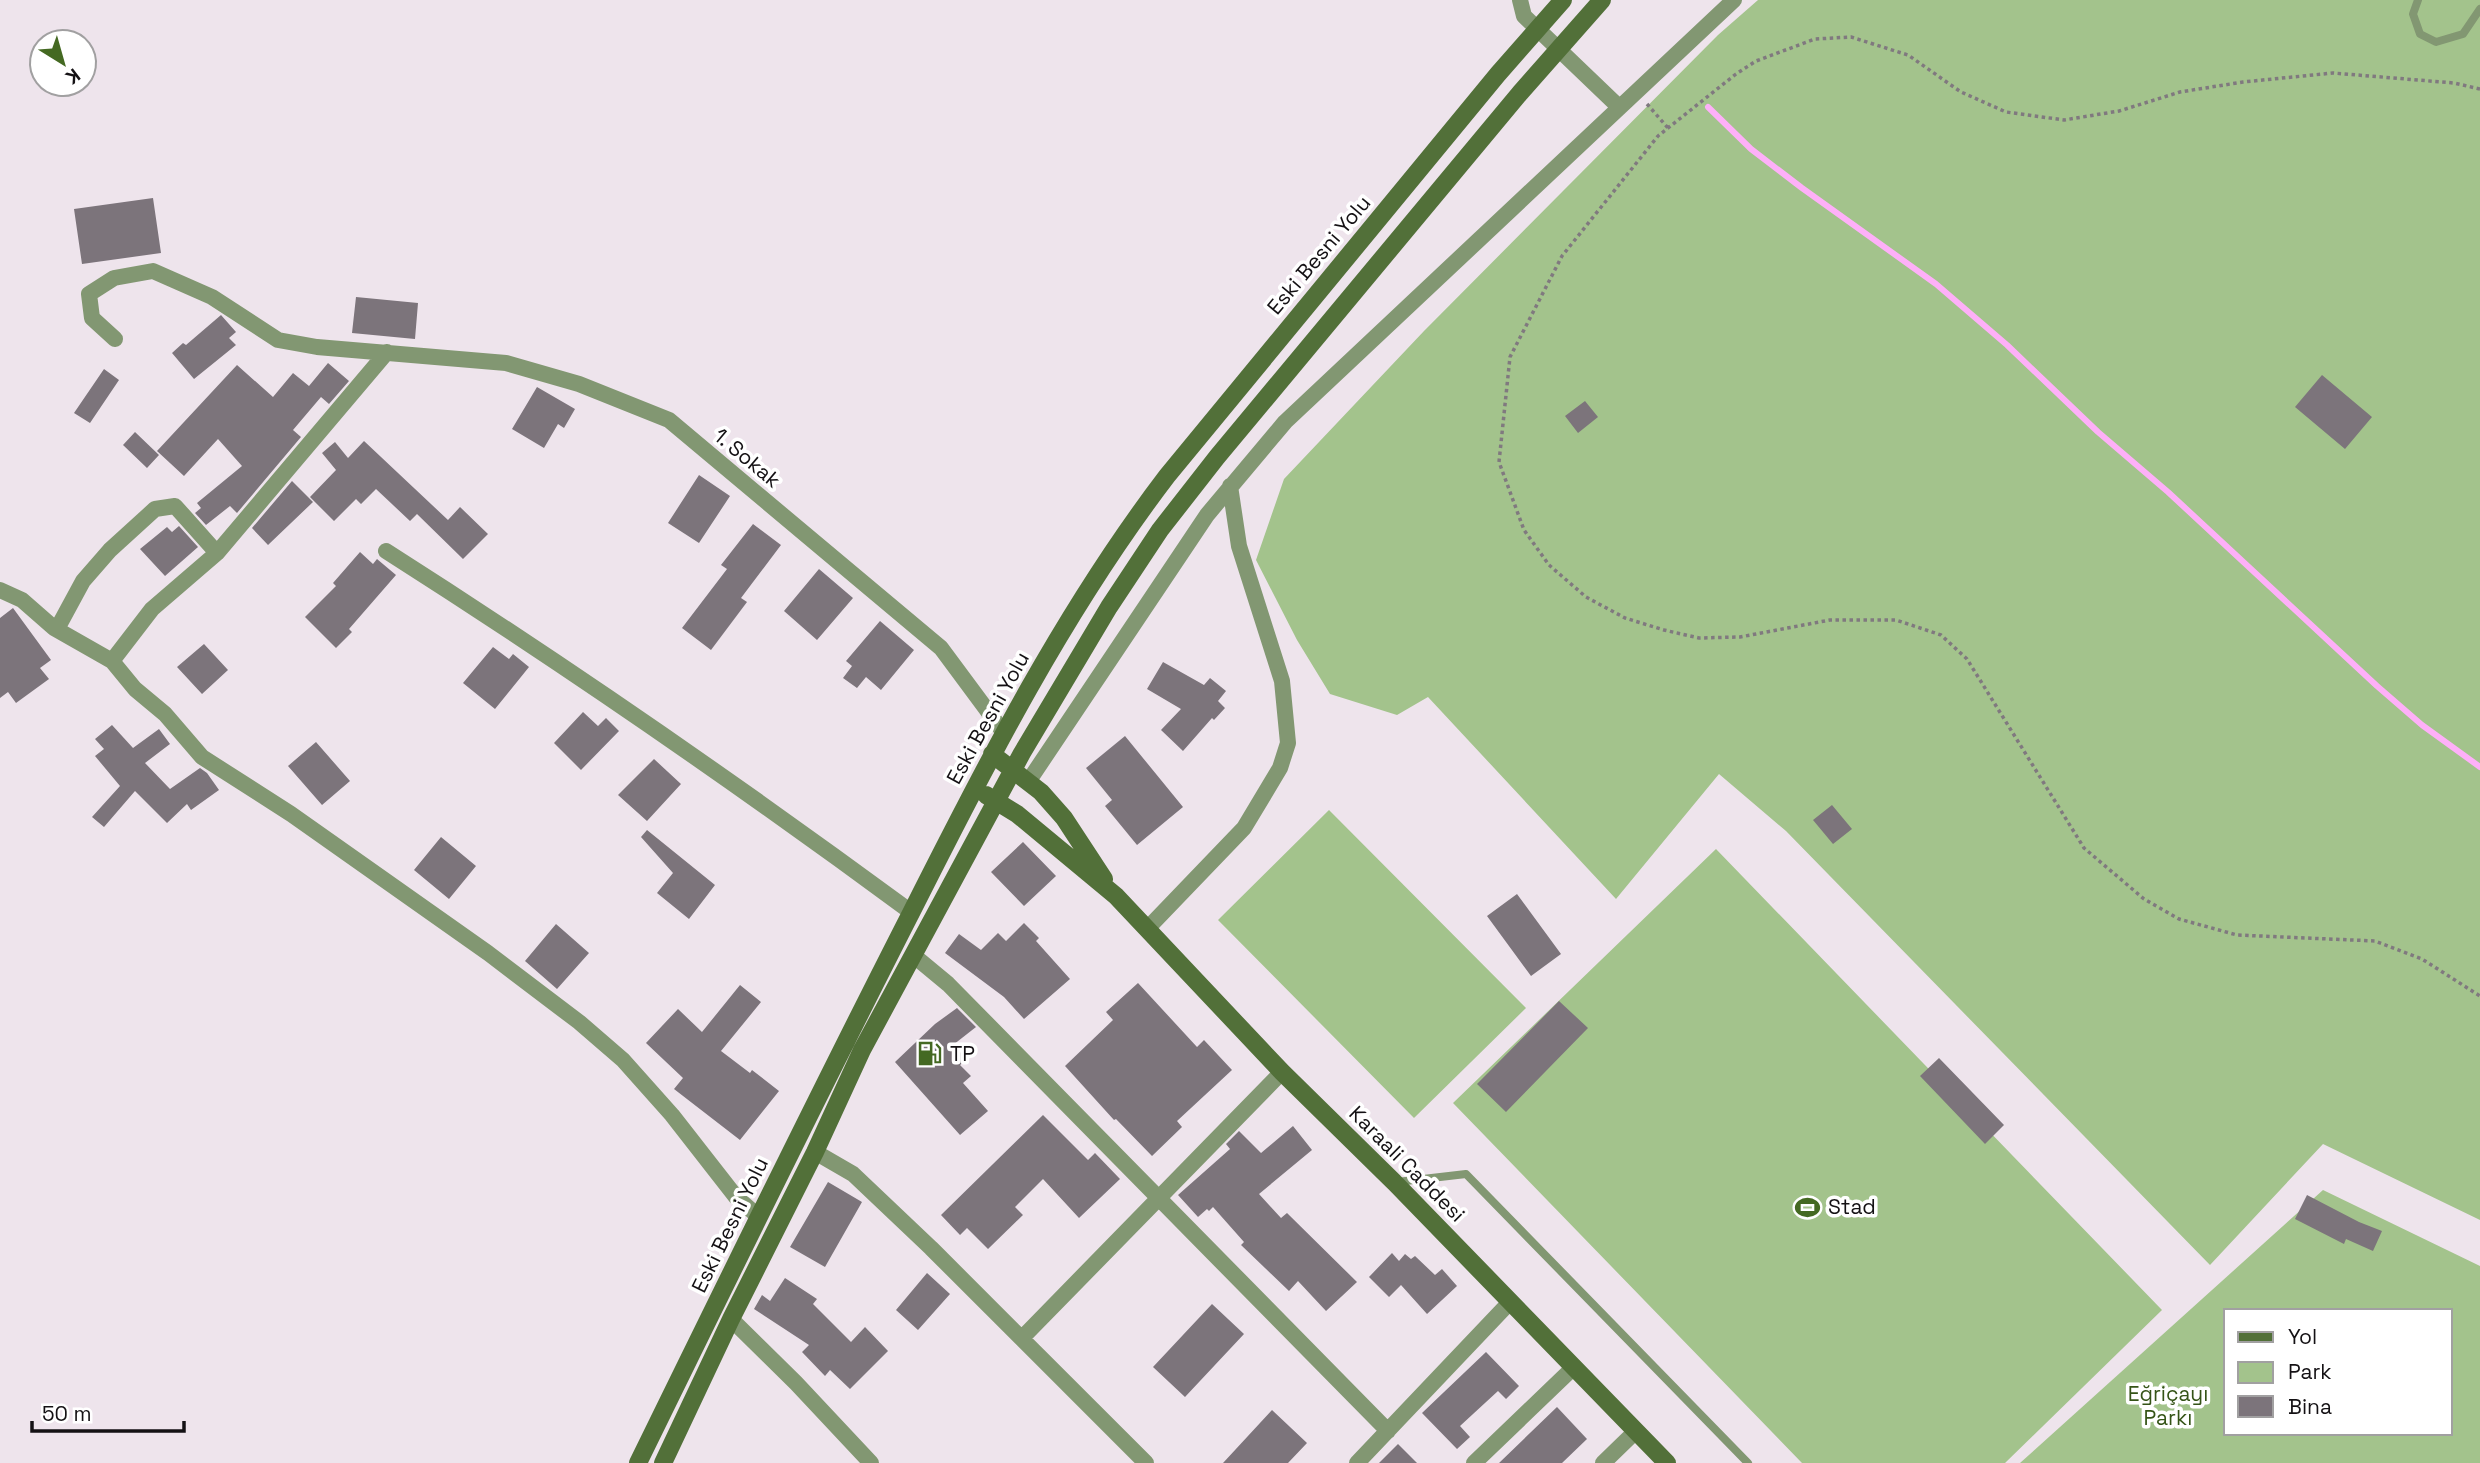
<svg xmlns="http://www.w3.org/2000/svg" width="2480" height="1463" font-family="'Space Grotesk',sans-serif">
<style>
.green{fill:#a3c38c;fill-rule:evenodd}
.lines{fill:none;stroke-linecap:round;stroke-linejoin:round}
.stream{stroke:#feb0f8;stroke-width:6}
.building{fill:#7c747b}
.path{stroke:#80797f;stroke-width:3.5;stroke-dasharray:3.5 3.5;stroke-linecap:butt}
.service{stroke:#829772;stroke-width:8}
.minor{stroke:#829772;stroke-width:16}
.secondary{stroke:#527039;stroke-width:18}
.labels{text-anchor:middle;stroke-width:7;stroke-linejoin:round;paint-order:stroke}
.street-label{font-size:21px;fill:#141114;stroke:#fff}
.poi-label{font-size:21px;fill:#141114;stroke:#fff;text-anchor:start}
.park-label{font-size:21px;fill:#355417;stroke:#fff}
</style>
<rect width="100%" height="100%" fill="#eee4ec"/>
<!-- green -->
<path class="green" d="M1758,0H2480V1220L2323,1144L2210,1265L1786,831L1719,774L1616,899L1428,697L1397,715L1330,694L1297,640L1256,560L1284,479L1424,331L1718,35Z
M1329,810L1526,1008L1414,1118L1218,920Z
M1716,849L2162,1310L2005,1463H1802L1453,1103Z
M2323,1190L2480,1266V1463H2020ZM2226,1311H2450V1433H2226Z"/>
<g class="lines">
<!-- stream -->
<path class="stream" d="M1708,107L1751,149L1802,188L1936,284L2007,345L2098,432L2168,492L2377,686L2422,725L2480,767"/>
</g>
<!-- building -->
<path class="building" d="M153,198L161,253L82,264L74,209Z
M356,297L418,303L415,339L352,333Z
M221,315L236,332L229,338L236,345L194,379L172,353L183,343L186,345Z
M328,363L349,381L329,404L321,397L293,430L301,437L237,513L230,506L206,525L195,513L201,508L197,503L242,466L218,439L184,476L157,451L237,365L273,397L293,373L309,386Z
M104,369L119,380L90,423L74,413Z
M2322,375L2372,417L2345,449L2295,407Z
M537,387L575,409L564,428L558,424L544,448L512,429Z
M1585,401L1598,417L1578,433L1565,416Z
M135,432L159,455L147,468L123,445Z
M364,441L448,520L460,507L488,534L463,559L417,514L410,521L376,489L361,504L356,499L334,521L310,497L336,470L322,453L335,442L348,458Z
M699,475L730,496L699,543L668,523Z
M292,481L313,502L268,545L252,528Z
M753,524L781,545L741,598L747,602L711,650L682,628L727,569L721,565Z
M179,526L198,547L165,576L140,549L167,527L172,532Z
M360,552L373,564L377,559L396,575L349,629L352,632L336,648L305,617L336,586L333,583Z
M819,569L853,598L817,640L784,611Z
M13,608L51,660L40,668L49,679L16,703L8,692L0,698V618Z
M880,621L914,650L881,690L866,677L857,688L843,678L852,666L846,661Z
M204,644L228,670L202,694L177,667Z
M493,647L509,659L513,654L529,667L495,709L463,683Z
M1163,662L1204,685L1210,678L1226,691L1218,701L1225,708L1214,720L1212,718L1183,751L1161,730L1181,709L1147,689Z
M583,712L598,726L606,718L619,731L581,770L554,743Z
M112,725L133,748L159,729L170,744L145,763L170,789L200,768L207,773L219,790L191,810L187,804L167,823L135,791L104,827L92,817L120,786L95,756L104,749L95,739Z
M1125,736L1183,807L1137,845L1105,806L1112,800L1086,768Z
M316,742L350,781L322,805L288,766Z
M654,759L681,784L647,821L618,795Z
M1832,805L1852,829L1833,844L1813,820Z
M647,830L715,885L689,919L657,893L673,873L641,837Z
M441,837L476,866L449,899L414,870Z
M1023,842L1056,876L1024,906L991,872Z
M1517,894L1561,954L1531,976L1487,916Z
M1024,923L1039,938L1036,941L1070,979L1024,1019L1004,997L945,953L959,934L981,950L998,933L1006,941Z
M556,924L589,953L557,989L525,961Z
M1138,983L1197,1047L1204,1040L1232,1070L1177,1121L1182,1127L1152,1156L1116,1119L1114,1120L1065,1066L1113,1020L1106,1012Z
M740,985L761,1002L721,1051L750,1073L752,1070L779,1091L740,1140L674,1089L683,1078L646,1043L678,1009L702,1032Z
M1559,1001L1588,1028L1506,1112L1477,1084Z
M957,1008L976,1027L953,1045L967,1059L960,1065L971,1076L963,1083L988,1111L960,1135L895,1062L935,1024Z
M1939,1058L2004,1125L1985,1144L1920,1076Z
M1043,1115L1088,1160L1095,1153L1120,1179L1079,1218L1043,1179L1015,1207L1023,1215L988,1249L967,1228L960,1235L941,1215Z
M1293,1126L1312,1150L1259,1194L1281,1218L1287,1213L1357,1282L1326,1311L1298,1281L1289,1291L1241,1245L1244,1242L1213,1207L1209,1211L1207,1209L1198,1217L1178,1195L1230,1149L1226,1144L1239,1131L1261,1153Z
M828,1182L862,1202L825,1267L790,1247Z
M2307,1195L2359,1222L2382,1231L2373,1251L2346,1239L2344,1244L2295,1219Z
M1392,1253L1399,1261L1405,1254L1411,1259L1415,1256L1435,1275L1442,1269L1457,1286L1427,1314L1401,1285L1389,1297L1369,1277Z
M927,1273L950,1294L918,1330L896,1310Z
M785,1278L817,1299L813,1304L851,1342L865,1327L888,1351L850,1389L830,1370L825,1376L802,1352L809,1345L754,1309L762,1295L770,1301Z
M1212,1304L1244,1334L1185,1397L1153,1367Z
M1486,1352L1519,1386L1506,1399L1498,1391L1460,1426L1470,1437L1457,1449L1422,1413Z
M1557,1407L1587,1439L1562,1463H1499Z
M1272,1410L1307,1443L1288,1463H1223Z
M1398,1444L1417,1463H1379Z"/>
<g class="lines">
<!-- path -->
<path class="path" d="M2480,89L2454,83L2333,73L2243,82L2180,92L2119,111L2064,120L2006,112L1961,92L1908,55L1851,37L1815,39L1756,61L1736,74L1658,136L1562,256L1510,357L1499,462L1524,530L1549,565L1586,597L1625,618L1664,630L1699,638L1740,637L1830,620H1896L1941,635L1967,659L2084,848L2144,899L2179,919L2237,935L2375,941L2422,959L2480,996
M1647,104L1668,128"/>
<!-- service -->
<path class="service" d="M2418,0L2413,14L2420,34L2436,42L2463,34L2480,9
M1397,1182L1466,1174L1748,1463"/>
<!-- minor -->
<path class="minor" d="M1520,0L1524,16L1619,107
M115,339L92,318L89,294L114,278L153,271L212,297L278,340L317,347L506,363L579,384L669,420L941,648L1004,733
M386,551C565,665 740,786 911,912
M0,590L22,600L54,628L112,661L135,689L165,714L202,757L291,814L488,953L579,1022L623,1060L672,1115L736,1197L759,1217
M57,629L83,581L110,550L155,509L175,506L217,553
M112,661L152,609L217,553L387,352
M1028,782L1207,515L1285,422L1734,0
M1147,929L1244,828L1280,768L1288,743L1282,681L1239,546L1230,486
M913,955L948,984L1388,1431
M815,1152L853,1174L931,1248L1146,1463
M731,1319L796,1383L871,1463
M1022,1338L1282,1072
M1357,1463L1510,1302
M1474,1463L1574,1367
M1603,1463L1636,1431"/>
<!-- secondary -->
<path class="secondary" d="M992,754L1041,792L1064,818L1104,879
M986,795L1017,814L1116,896L1282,1072L1394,1182L1667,1463
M638,1463C728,1279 818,1095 911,913C987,762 1064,611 1167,476L1498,74L1563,0
M663,1463L731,1319L815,1152L862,1050L1022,753L1109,607L1160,530L1217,457L1520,93L1602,0"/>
</g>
<!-- icons -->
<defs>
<symbol id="fuel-bare" viewBox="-9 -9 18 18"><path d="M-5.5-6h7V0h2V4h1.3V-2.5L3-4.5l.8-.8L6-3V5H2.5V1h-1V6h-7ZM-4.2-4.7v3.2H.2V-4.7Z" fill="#446922" stroke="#fff" stroke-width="2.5" paint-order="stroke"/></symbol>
<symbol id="stadium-bare" viewBox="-9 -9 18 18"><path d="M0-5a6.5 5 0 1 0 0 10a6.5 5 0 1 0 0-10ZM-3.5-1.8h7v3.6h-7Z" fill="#446922" stroke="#fff" stroke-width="2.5" paint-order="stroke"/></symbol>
</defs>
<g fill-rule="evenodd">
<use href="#fuel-bare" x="912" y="1036" width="35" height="35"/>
<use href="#stadium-bare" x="1790" y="1190" width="35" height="35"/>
</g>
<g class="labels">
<!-- street labels -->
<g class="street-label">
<text transform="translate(1319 255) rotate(-50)" y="7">Eski Besni Yolu</text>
<text transform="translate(747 458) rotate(40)" y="7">1. Sokak</text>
<text transform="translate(988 718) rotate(-61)" y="7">Eski Besni Yolu</text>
<text transform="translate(1407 1164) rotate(45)" y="7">Karaali Caddesi</text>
<text transform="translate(730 1225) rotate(-64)" y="7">Eski Besni Yolu</text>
</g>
<!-- poi labels -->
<g class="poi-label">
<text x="950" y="1061">TP</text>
<text x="1828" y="1214">Stad</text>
</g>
<!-- park labels -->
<g class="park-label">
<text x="2168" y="1401">Eğriçayı<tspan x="2168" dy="24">Parkı</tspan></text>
</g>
</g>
<!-- legend -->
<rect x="2224" y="1309" width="228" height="126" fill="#ffffff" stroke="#a1a0a1" stroke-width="2"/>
<rect x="2238" y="1332" width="35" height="10" fill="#527039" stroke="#a1a0a1" stroke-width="2"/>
<text x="2288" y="1344" font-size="21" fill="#141114">Yol</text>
<rect x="2238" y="1362" width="35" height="21" fill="#a3c38c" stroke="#a1a0a1" stroke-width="2"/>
<text x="2288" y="1379" font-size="21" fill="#141114">Park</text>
<rect x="2238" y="1396" width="35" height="21" fill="#7c747b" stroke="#a1a0a1" stroke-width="2"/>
<text x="2288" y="1414" font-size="21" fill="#141114">Bina</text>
<!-- north arrow -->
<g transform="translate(63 63) rotate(143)"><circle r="33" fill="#ffffff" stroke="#a1a0a1" stroke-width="2"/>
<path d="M0-5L12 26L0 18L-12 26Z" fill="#446922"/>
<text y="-10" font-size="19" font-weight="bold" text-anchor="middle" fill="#141114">K</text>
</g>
<!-- scale -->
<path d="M32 1421v10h152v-10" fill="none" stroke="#141114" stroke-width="3.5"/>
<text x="42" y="1421" font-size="21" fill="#141114" stroke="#ffffff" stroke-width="5" paint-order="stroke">50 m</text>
</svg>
